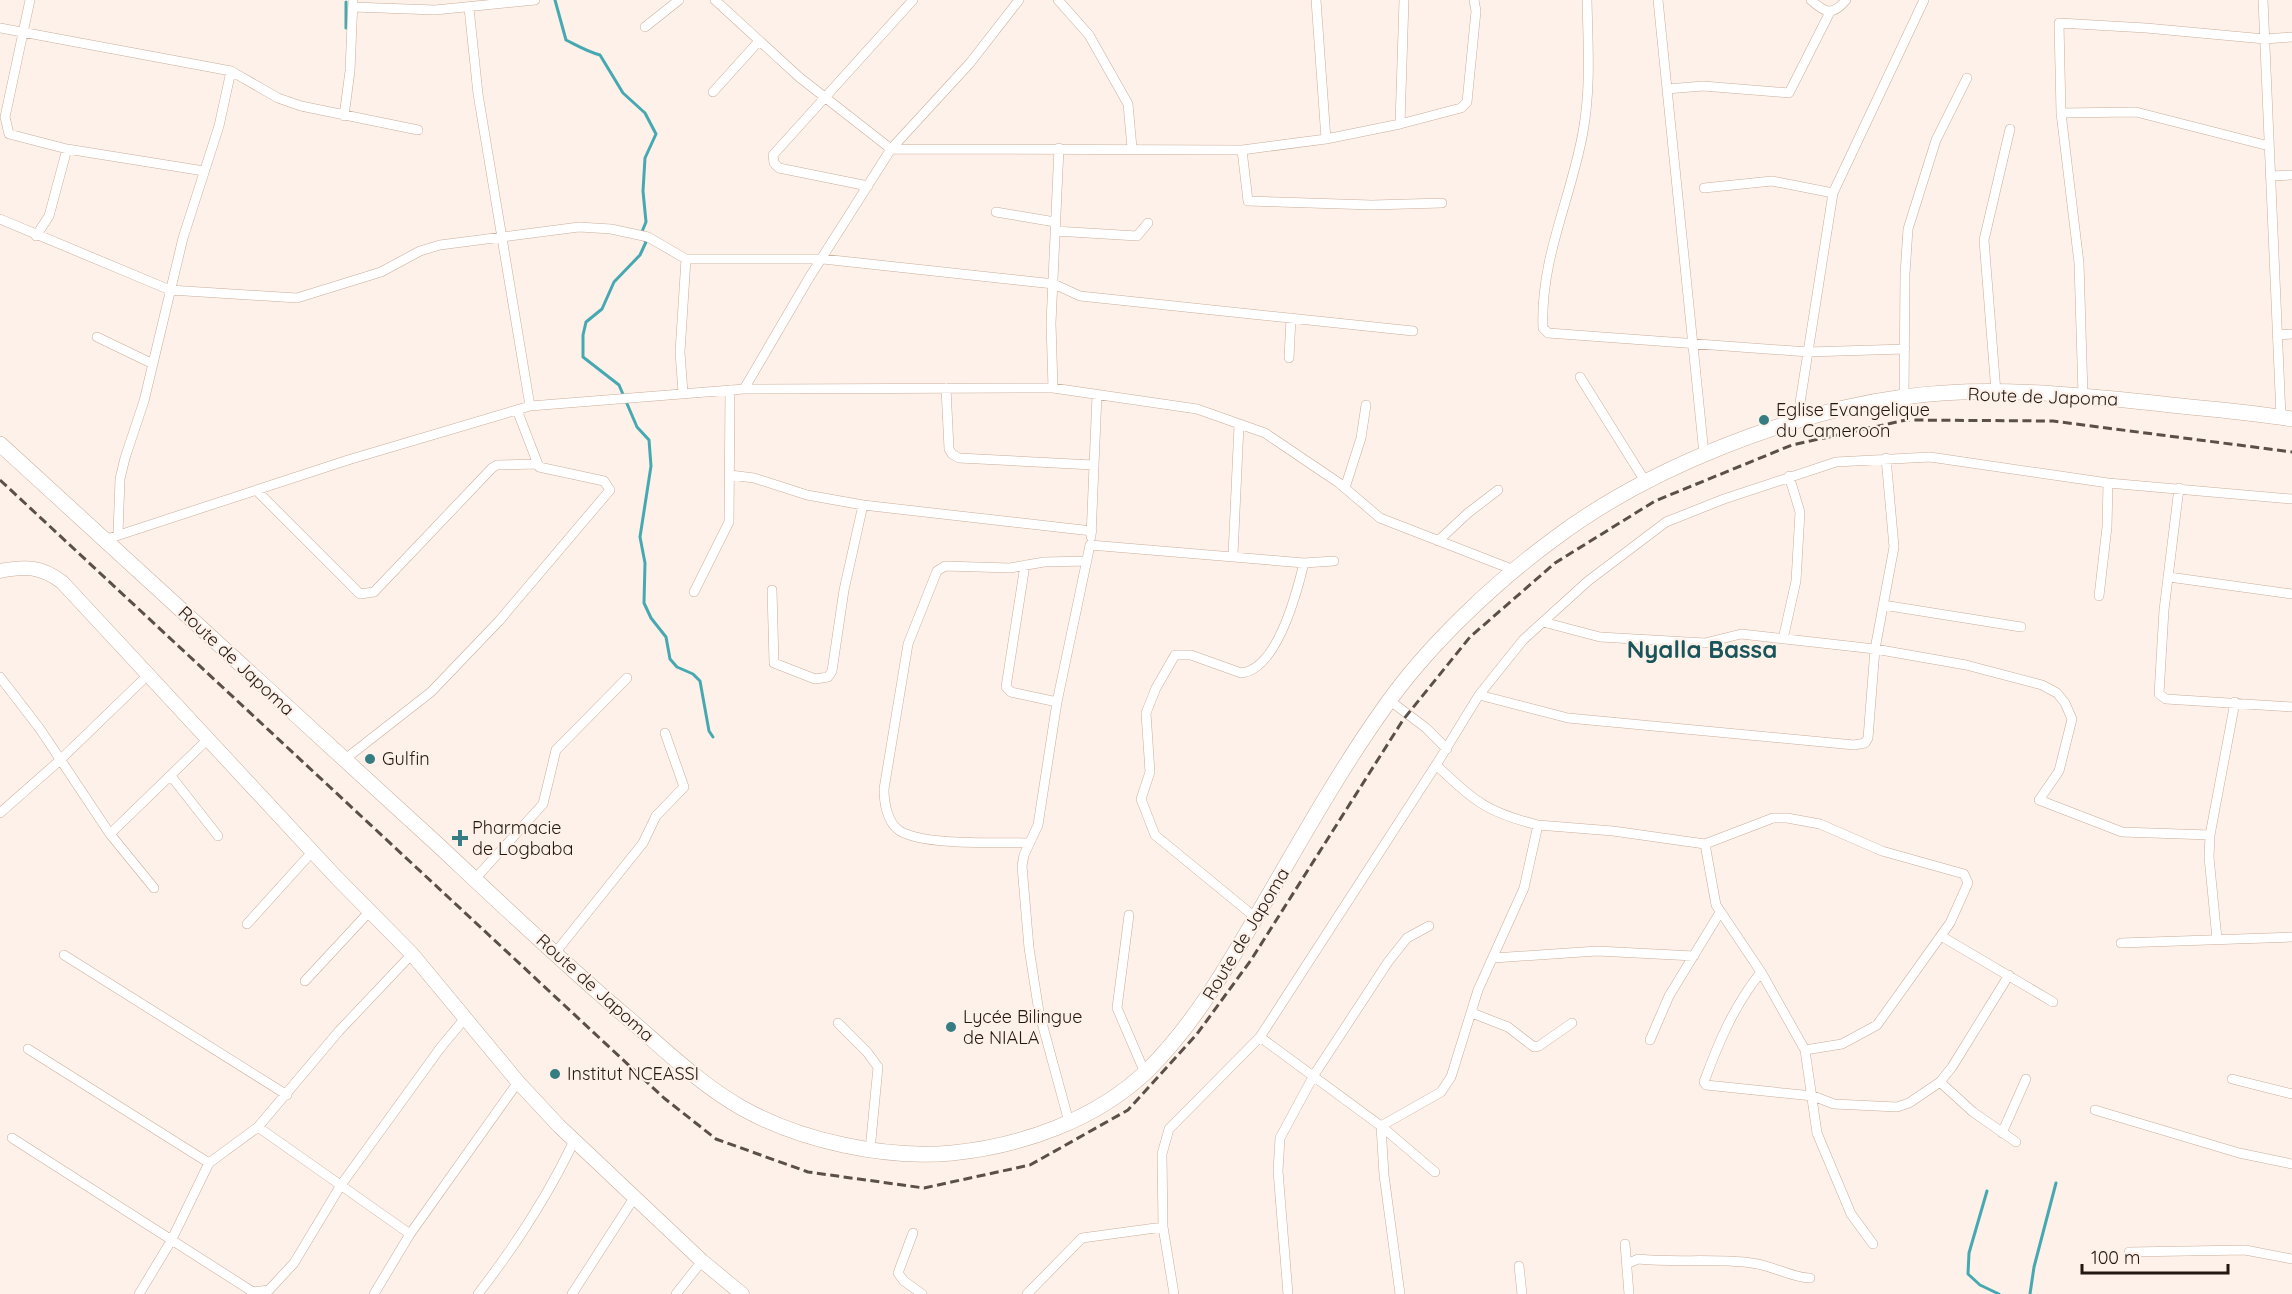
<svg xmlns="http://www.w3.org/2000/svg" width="2292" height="1294" font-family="Quicksand,sans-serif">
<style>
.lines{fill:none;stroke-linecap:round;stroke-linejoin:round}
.stream{stroke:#46a9b2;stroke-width:3}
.street-casing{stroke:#c9ae9b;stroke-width:10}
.secondary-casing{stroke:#c9ae9b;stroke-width:15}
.primary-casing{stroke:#c9ae9b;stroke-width:16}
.street{stroke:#fff;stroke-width:9}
.secondary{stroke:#fff;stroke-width:14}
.primary{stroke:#fff;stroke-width:15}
.rail{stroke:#5b5049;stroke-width:3;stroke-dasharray:9 4.5;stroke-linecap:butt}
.poi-dot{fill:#357d83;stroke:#fdf1e9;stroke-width:2}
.labels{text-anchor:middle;stroke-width:4.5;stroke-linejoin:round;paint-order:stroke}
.street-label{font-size:18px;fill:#231912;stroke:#fdf1e9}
.poi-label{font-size:18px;fill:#231912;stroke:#fdf1e9;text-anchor:start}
.district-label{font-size:24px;font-weight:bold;fill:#19555a;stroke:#fdf1e9}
</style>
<rect width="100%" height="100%" fill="#fdf1e9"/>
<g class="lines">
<!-- stream -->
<path class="stream" d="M555,0L566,40C578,46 588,52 600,55L623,93L645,113L656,134L645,158L643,191L646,222L641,234
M346,28V2
M644,240L646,242L640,255L614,282L602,309L586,322L583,335V357L619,385L637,427L649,440L651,466L640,537L645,563L644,603L651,618L666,637L670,659L677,667L693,674L700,681L709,731L713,737
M1987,1191L1969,1253L1968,1274L1980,1285L1999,1294
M2030,1294L2034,1267L2056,1183"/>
<defs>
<path id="street" d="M30,0L5,117L9,134L67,149L204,171
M715,0L799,77L891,149L1242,150L1326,139L1316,0
M1058,0L1089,35L1128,104L1132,148
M1587,0C1588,45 1591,88 1583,132C1571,199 1540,259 1543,328L1548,333L1808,352L1905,349
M1658,0L1704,454
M1811,0C1825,13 1833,16 1846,0
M2263,0L2281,417
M353,7L435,10L535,0
M469,8L478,94L530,406
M645,27L679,0
M0,28L231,71L278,98L301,106L418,130
M1667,89L1703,86L1789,93L1830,12
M713,92L759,41
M2061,113L2136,112L2269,146
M344,116L350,71L353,0
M1400,124L1461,108L1467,102L1476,11L1474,0
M1326,139L1400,124L1404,0
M1242,150L1248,201L1372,205L1442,203
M2270,176L2292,175
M868,186L779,168L774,163L773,155L913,0
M1704,188L1772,181L1833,193
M996,212L1055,222
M0,219L170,290L297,298L381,272L420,251L440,245L579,227L611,229L648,237L686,259H823L1054,284L1080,296L1413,331
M1055,231L1137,236L1148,223
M36,236L49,216L67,149
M2277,335L2292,334
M97,337L151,363
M1289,358L1291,318
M1580,377L1645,481
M946,388L949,449L952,454L959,458L1093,465
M1053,388L1051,323L1059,148
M744,389L809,278L891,149L970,63L1019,0
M1996,392L1984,240L2010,129
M683,393L680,352L686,259
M2083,395L2079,263L2061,113L2059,23L2146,28L2265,39L2292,37
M1904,397L1905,274L1908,229L1936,140L1967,78
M1797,422L1833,193L1924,0
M730,475L754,478L807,495L863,505L1092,531
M2108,483L2292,499
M1345,488L1361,438L1366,405
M2179,488L2164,610L2159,694L2166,699L2292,707
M257,491L360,594L374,592L492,468L497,465L536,464
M118,534L120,479L125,458L144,401L183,238L219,126L231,71
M1091,537L1097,395
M104,540L348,460L530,406L744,389L1053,388L1197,409L1265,433L1339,483L1380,518L1514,570
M1438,541L1468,513L1498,490
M1233,555L1239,425
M1025,565L1006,687L1011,692L1057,702
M2169,577L2292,594
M772,590L774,663L815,679L828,677L832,671L844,590L863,505
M694,592L729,522L730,390
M1883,605L2021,627
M1543,622L1600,637L1705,643L1741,634L1875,649L1966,665L2042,685L2057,693L2065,703L2072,719L2059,771L2039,800L2122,832L2210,835
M1783,639L1796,581L1800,512L1789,476
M0,677L40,729L110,834L154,888
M1479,695L1568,718L1854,745L1865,743L1868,738L1875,649L1894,547L1886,458
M1389,700L1426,728L1447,749
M344,760L431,692L499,621L610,490L604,481L539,467L517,410
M171,776L218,836
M0,813L59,761L150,673
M1538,825C1485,812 1475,801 1436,765L1479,695L1523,640L1588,581L1666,522L1724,499L1836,462L1930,457L2108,483L2107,527L2099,596
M110,834L209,738
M1029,843C998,842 925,846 900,831C887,823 884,802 884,789L908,644L937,571L945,566L1010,568L1044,562L1087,561
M1705,844L1773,818H1787L1820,824L1882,851L1964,874L1968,883L1950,923L1877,1025L1842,1044L1805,1050
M474,880L543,804L556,750L627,678
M1129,915L1117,1008L1145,1073
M1256,918L1155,835L1141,799L1150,772L1146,713L1156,688L1175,655H1191L1241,673C1277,670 1297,592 1304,563
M247,924L313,851
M1941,936L2053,1002
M2217,939L2209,857L2210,835L2235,702
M2121,943L2292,937
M555,953L643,843L656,816L684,787L665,733
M64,955L287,1095
M1494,958L1597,951L1694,956
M1761,972C1734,1006 1719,1041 1704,1082L1706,1085L1813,1096L1834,1104L1897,1107L1909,1103L1940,1082L1952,1067L2009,975
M305,981L370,911
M1472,1013L1508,1027L1534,1047L1539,1046L1572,1023
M838,1023L867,1052L878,1067L870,1150
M1260,1037L1381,1126L1384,1175L1400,1294
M1650,1040L1669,996L1719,914
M28,1049L209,1163
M2232,1079L2292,1094
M1940,1082L1973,1112L2016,1142
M2095,1110L2239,1153L2292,1164
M1069,1122L1039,1012L1029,948L1022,866L1024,855L1038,825L1057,702L1090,545L1304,563L1334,561
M258,1127L410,1234L518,1082
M2002,1133L2026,1079
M12,1138L253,1292L269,1290L294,1263L341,1185L441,1047L466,1017
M1435,1172L1381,1126L1441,1092L1451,1077L1478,990L1524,888L1538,825L1613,831L1705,844L1716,905L1761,972L1805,1050L1817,1133L1851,1214L1873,1244
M913,1233L898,1273L904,1281L922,1294
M1625,1244L1629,1294
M2129,1252L2245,1250L2292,1259
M1627,1264L1638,1259C1675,1263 1713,1258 1751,1263C1772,1265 1792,1278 1810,1278
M1519,1266L1522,1294
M139,1294L171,1241L209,1163L258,1127L339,1031L412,954
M374,1294L410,1234
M478,1294C515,1246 548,1196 574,1141
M572,1294L634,1198
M676,1294L702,1261
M1027,1294L1082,1238L1163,1227
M1174,1294L1163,1227L1162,1154L1169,1129L1260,1037L1436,765
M1288,1294L1278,1171L1280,1138L1314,1075L1388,962L1407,938L1429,926"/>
<path id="secondary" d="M0,571C25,566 41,566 62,582L335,876L412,954L518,1082L559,1126L702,1261L742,1294"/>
<path id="primary" d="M0,444C145,578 292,710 437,844C500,903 563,963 629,1019C665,1050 701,1085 742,1108C801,1141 885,1159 952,1153C1022,1146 1096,1120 1148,1070C1193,1025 1224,972 1256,917C1297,847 1337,774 1384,708C1427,646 1497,580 1558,536C1649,468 1791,412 1904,397C1989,385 2078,395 2163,404C2206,409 2249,412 2292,419"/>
</defs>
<!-- street casing -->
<use href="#street" class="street-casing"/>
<!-- secondary casing -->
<use href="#secondary" class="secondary-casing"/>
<!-- primary casing -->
<use href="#primary" class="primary-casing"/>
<!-- street -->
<use href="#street" class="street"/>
<!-- secondary -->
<use href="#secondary" class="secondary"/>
<!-- primary -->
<use href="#primary" class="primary"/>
<!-- rail -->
<path class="rail" d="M0,480L664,1098L716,1139L808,1172L924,1188L1030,1165L1128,1110L1197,1034L1251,960L1403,720L1470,637L1555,563L1655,501L1792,445L1906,420L2053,421L2292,452"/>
</g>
<!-- markers -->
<g class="poi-dot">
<circle cx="1764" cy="420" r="6"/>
<circle cx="370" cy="759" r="6"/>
<path d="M457 829h6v6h6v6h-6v6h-6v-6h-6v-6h6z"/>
<circle cx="951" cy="1027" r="6"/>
<circle cx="555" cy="1074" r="6"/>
</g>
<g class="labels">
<!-- street labels -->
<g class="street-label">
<text transform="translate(2043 397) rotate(2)" y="6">Route de Japoma</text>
<text transform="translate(236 661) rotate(43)" y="6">Route de Japoma</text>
<text transform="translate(1246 934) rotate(-59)" y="6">Route de Japoma</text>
<text transform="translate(595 988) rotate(42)" y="6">Route de Japoma</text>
</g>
<!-- poi labels -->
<g class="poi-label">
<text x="1776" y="416">Eglise Evangelique<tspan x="1776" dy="21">du Cameroon</tspan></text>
<text x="382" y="765">Gulfin</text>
<text x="472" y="834">Pharmacie<tspan x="472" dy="21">de Logbaba</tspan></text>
<text x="963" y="1023">Lycée Bilingue<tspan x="963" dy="21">de NIALA</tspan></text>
<text x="567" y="1080">Institut NCEASSI</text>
</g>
<!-- district labels -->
<g class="district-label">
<text x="1702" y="658">Nyalla Bassa</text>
</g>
</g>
<!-- scale -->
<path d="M2082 1264v9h146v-9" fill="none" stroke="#231912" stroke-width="3"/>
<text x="2091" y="1264" font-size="18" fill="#231912" stroke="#fdf1e9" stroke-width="4.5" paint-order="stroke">100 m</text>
</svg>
